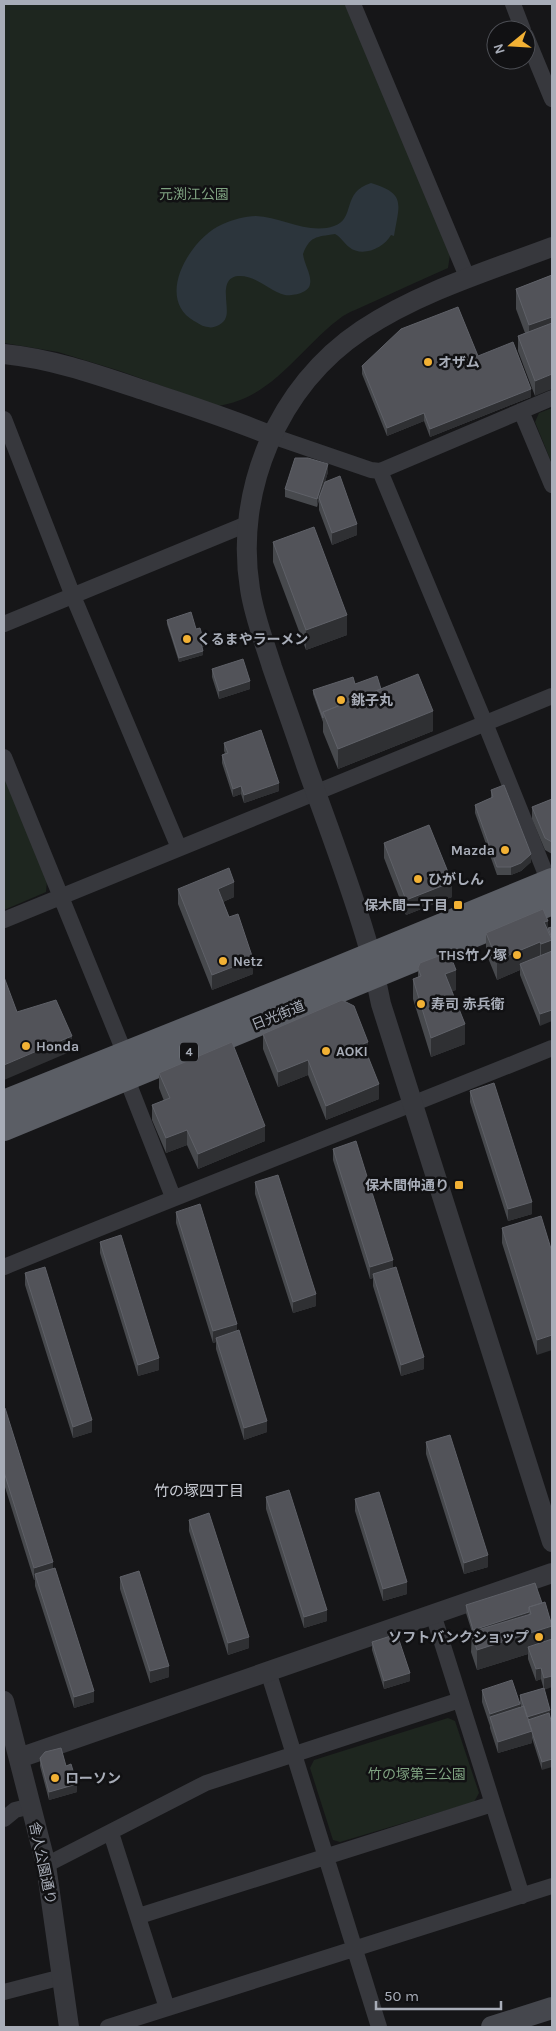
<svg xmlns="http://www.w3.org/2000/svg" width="556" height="2031" font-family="Karla,'Noto Sans JP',sans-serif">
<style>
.green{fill:#1e261f}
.water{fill:#2c353c}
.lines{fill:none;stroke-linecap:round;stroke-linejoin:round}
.minor{stroke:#37383d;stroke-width:16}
.tertiary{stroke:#37383d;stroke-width:20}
.secondary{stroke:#45474d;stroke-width:22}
.trunk{stroke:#5b5e65;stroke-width:26}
.wall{fill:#47494d}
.shaded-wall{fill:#2f3033}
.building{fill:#525359;stroke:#5f6168}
.poi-dot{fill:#f2b134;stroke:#111113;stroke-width:2}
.labels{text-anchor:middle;stroke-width:5;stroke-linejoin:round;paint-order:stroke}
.shield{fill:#111113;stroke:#7b7e86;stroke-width:1}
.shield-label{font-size:12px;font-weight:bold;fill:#a8adb8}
.park-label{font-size:14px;fill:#7fa381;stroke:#111113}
.poi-label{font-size:14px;font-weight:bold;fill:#a8adb8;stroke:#111113;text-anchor:start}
.street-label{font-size:14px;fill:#a8adb8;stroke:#111113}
.neighbourhood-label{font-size:15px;fill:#c9ccd4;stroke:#111113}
</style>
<rect width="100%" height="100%" fill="#161618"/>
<!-- green -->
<path class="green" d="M4,4H346L452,242L448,268C423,279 399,290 375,301C365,306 353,310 343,316C301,346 274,398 218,406L120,371L58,352L4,343Z
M552,408V464L535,422L539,413Z
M4,774L47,880L46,892L4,910Z
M448,1718L455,1721L479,1793L474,1802L340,1842L333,1840L310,1768L314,1760Z"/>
<!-- water -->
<path class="water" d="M371,183C407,194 399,204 394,236L391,235C384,248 362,258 349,247C344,243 341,237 335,234C316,237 310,236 303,254C304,264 312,275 310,284C309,293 293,296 285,295C269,291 257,276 240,276C217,276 230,307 226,317C225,321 222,323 219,325C215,327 211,328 208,327C203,327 198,323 194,321C154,298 191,237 223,224C232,220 245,216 256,216C281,217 309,235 334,226C356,219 341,192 371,183Z"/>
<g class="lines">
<!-- minor -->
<path class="minor" d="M353,4L468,279
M513,4L523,30
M526,36L552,99
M521,411L552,485
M4,419L73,596L179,848
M272,436L371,470L380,471L552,398
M380,471L485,723L549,882
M4,624L247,524
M4,757L125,1054
M4,920L552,696
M126,1077L173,1197
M4,1267C186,1192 370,1122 552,1048
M433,1614L522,1896
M268,1671L379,2027
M4,1819L15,1810L31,1806
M111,1833L167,2008
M46,1865L206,1783L460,1700
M139,1916L492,1804
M4,1992L62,1977
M108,2027L552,1886"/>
<!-- tertiary -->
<path class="tertiary" d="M552,247C488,271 419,292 362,330C278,386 234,491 250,589C254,616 264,641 272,667C283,699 295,732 306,765C326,821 348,878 365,935C372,957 376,981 381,1004L552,1542
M4,354C54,359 101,376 149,392C190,406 231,419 272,436
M4,1701L46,1865L69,2027
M19,1758L552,1573"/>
<!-- secondary -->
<path class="secondary" d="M492,2027L552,2008"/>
<!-- trunk -->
<path class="trunk" d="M4,1103L333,971L552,881
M4,1128L552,902"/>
</g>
<!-- wall -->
<path class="wall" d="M552,275L535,396L518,351V336L525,333L516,309V289Z
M478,356L531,397L430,437L424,421L387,436L362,374V366Z
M328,472L324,485L357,535L332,545L319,510V501L317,507L285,497V489Z
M273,542L347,635L306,650L273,562Z
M167,620L196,629L204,646L202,647L203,655L179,662L167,624Z
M212,669L250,689L219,699L212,677Z
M355,684L381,689L433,731L338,769L323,732V722L313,694V690Z
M224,743L279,791L244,803L241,794L233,797L222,763V755L225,753L224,751Z
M491,790L531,862L521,871L511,875H497L475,813V805L491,798Z
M552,799V854L545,850L532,819V807Z
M384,843L452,897L406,915L384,858Z
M178,889L234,897L223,902L253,974L212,990L178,904Z
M552,927V946V944L540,1026L520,975V970L497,980L486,953V933L548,931V932V928Z
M418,968L456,990L452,991L465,1044L431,1057L413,999V979L418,977Z
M263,1034L368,1055L379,1099L326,1120L308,1075L278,1087L263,1049Z
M159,1073L265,1141L198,1169L187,1145L166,1153L152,1120V1105L164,1101L159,1088Z
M470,1091L532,1214L508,1221L470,1102Z
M333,1149L393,1268L424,1369L401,1376L373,1286V1278L370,1279L333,1160Z
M255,1182L316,1306L293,1313L255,1194Z
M176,1212L237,1331L267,1432L244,1440L216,1349V1342L213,1343L176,1223Z
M541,1216L537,1355L502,1243V1228Z
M100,1242L159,1370L138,1376L100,1253Z
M25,1273L92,1432L73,1438L25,1285Z
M4,1409L94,1702L74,1708L35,1586V1579L34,1580L4,1484Z
M426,1442L488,1567L464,1574L426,1454Z
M266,1497L327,1621L304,1628L266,1509Z
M355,1499L407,1594L383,1601L355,1511Z
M189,1520L249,1648L228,1655L189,1531Z
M120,1577L169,1677L150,1683L120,1589Z
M545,1602L544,1690L541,1679L536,1681L528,1659V1654L477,1670L471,1652L472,1632L466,1613V1605L542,1603Z
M372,1642L410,1681L384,1689L372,1650Z
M544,1688L542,1770L532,1738V1743L498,1753L490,1728V1726L482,1702V1690L520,1707H521L520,1703V1695Z
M40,1758L66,1766L77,1792L49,1800L40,1766Z"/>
<!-- shaded-wall -->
<path class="shaded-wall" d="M552,317V337L529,345V325Z
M552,374V389L535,396V381Z
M531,389V397L430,437V429Z
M424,413V421L387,436V428Z
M328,464V472L320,499L319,498L317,507V499Z
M357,524V535L332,545V533Z
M347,615V635L306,650V630Z
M204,642V646L201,647V643Z
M203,651V655L179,662V658Z
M250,681V689L219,699V691Z
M433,711V731L338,769V749Z
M279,783V791L244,803V795Z
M241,786V794L233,797V789Z
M531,854V862L521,871L511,875V867Z
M234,882V897L218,904V889Z
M452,882V897L406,915V900Z
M548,921V941L544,922Z
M552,940V960L541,964V944Z
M540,942V961L520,964V970L497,980V960Z
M253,959V974L212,990V975Z
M456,970V990L445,993V974Z
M552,1010V1021L540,1026V1014Z
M465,1024V1044L431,1057V1038Z
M72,1036V1051L4,1080V1065Z
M368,1042V1057L363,1044Z
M308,1060V1075L278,1087V1072Z
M379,1084V1099L326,1120V1106Z
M265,1126V1141L198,1169V1154Z
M187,1130V1145L166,1153V1138Z
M532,1202V1214L508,1221V1209Z
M393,1260V1271L373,1274V1278L370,1279V1267Z
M316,1294V1306L293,1313V1302Z
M237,1324V1336L216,1338V1342L213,1343V1331Z
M552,1335V1350L537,1355V1340Z
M424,1357V1369L401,1376V1365Z
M159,1358V1370L138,1376V1365Z
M92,1420V1432L73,1438V1427Z
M267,1421V1432L244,1440V1428Z
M488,1555V1567L464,1574V1563Z
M53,1562V1574H35V1579L34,1580V1568Z
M407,1582V1594L383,1601V1589Z
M327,1610V1621L304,1628V1617Z
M529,1612V1620L473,1638V1630Z
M552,1626V1646L528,1647V1654L477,1670V1650Z
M249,1637V1648L228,1655V1643Z
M169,1666V1677L150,1683V1671Z
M541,1668V1679L536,1681V1669Z
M410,1673V1681L384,1689V1681Z
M552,1676V1687L544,1690V1678Z
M94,1691V1702L74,1708V1697Z
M520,1704V1716L490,1717V1726V1714Z
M550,1710V1718L530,1724L527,1717Z
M532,1731V1743L498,1753V1742Z
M552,1759V1767L542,1770V1762Z
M77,1784V1792L49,1800V1792Z"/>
<!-- building -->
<path class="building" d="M552,275V317L529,325L516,289Z
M458,307L478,356L513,342L531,389L430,429L424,413L387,428L362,366L401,329Z
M552,323V374L535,381L518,336Z
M295,458H308L328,464L317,499L285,489Z
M340,476L357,524L332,533L319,498L325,482Z
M314,527L347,615L306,630L273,542Z
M191,612L196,629L200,628L204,642L201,643L203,651L179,658L167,620Z
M243,659L250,681L219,691L212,669Z
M418,674L433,711L338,749L323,712Z
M377,676L381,689L323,712V718L313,690L353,677L355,684Z
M261,730L279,783L244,795L241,786L233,789L222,755L228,753L224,743Z
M504,785L531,854L521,863L511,867H497L475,805L493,797L491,790Z
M552,799V842L545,838L532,807Z
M429,825L452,882L406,900L384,843Z
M229,868L234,882L218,889L229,917L238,914L253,959L212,975L178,889Z
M543,909L548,921L544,922L552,940L541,944L540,942L497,960L486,933Z
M552,927V938L548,928Z
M552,951V1010L540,1014L520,964Z
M449,952L456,970L445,974L465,1024L431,1038L413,979L421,976L418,968L420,963Z
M4,977L17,1012L56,1000L72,1036L4,1065Z
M342,1000L354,1006L368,1042L363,1044L379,1084L326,1106L308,1060L278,1072L263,1034Z
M232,1042L265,1126L198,1154L187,1130L166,1138L152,1105L170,1098L159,1073Z
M494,1083L532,1202L508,1209L470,1091Z
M356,1141L393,1260L370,1267L333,1149Z
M278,1175L316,1294L293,1302L255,1182Z
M200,1204L237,1324L213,1331L176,1212Z
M541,1216L552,1252V1335L537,1340L502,1228Z
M121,1235L159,1358L138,1365L100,1242Z
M45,1267L92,1420L73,1427L25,1273Z
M396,1267L424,1357L401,1365L373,1274Z
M239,1330L267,1421L244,1428L216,1338Z
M5,1408L53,1562L34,1568L4,1472V1409Z
M450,1435L488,1555L464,1563L426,1442Z
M289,1490L327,1610L304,1617L266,1497Z
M379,1492L407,1582L383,1589L355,1499Z
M209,1513L249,1637L228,1643L189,1520Z
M55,1568L94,1691L74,1697L35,1574Z
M139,1571L169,1666L150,1671L120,1577Z
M535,1583L542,1603L529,1607V1612L473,1630L466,1605Z
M545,1602L552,1626L477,1650L471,1632L531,1614L529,1607Z
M397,1634L410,1673L384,1681L372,1642Z
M552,1639V1676L544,1678L541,1668L536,1669L528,1647Z
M512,1680L520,1704L490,1714L482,1690Z
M544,1688L550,1710L527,1717L520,1695Z
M524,1706L532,1731L498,1742L490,1717Z
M549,1713L552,1724V1759L542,1762L528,1720Z
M61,1748L66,1766L71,1764L77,1784L49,1792L40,1758L45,1752Z"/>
<!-- markers -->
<g class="poi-dot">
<circle cx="428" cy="362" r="5"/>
<circle cx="187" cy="639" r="5"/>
<circle cx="341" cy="700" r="5"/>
<circle cx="505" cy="850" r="5"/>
<circle cx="418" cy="879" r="5"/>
<rect x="453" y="900" width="10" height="10" rx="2.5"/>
<circle cx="517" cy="955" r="5"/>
<circle cx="223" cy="961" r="5"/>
<circle cx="421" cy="1004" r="5"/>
<circle cx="26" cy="1046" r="5"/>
<circle cx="326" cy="1051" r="5"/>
<rect x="454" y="1180" width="10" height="10" rx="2.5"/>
<circle cx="539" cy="1637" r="5"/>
<circle cx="55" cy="1778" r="5"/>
</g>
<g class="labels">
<!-- shield labels -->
<rect class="shield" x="180" y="1042.5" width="18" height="19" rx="4"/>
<g class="shield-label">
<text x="189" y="1056">4</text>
</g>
<!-- park labels -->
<g class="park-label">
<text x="194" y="199">元渕江公園</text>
<text x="417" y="1779">竹の塚第三公園</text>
</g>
<!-- poi labels -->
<g class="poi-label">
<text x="438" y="367">オザム</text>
<text x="197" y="644">くるまやラーメン</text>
<text x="351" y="705">銚子丸</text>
<text x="495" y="855" text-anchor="end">Mazda</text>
<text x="428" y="884">ひがしん</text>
<text x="448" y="910" text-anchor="end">保木間一丁目</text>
<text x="507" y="960" text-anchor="end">THS竹ノ塚</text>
<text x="233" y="966">Netz</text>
<text x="431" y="1009">寿司 赤兵衛</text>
<text x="36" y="1051">Honda</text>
<text x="336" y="1056">AOKI</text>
<text x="449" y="1190" text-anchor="end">保木間仲通り</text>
<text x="529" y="1642" text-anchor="end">ソフトバンクショップ</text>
<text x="65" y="1783">ローソン</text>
</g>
<!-- street labels -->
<g class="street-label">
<text transform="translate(278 1015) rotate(-22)" y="5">日光街道</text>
<text transform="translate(43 1863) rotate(78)" y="5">舎人公園通り</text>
</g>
<!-- neighbourhood labels -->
<g class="neighbourhood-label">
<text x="199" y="1496">竹の塚四丁目</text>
</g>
</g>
<!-- border -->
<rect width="556" height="2031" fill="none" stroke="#a8adb8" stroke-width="10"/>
<!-- north arrow -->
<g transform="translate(511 45) rotate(252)"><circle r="24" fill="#111113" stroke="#4d4f55"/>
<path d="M0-4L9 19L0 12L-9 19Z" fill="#f2b134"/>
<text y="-8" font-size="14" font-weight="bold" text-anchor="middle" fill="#a8adb8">N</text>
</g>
<!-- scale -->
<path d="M376 2001v8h125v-8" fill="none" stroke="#a8adb8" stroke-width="2.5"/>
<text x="384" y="2001" font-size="15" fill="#a8adb8" stroke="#111113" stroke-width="4" paint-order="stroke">50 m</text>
</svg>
